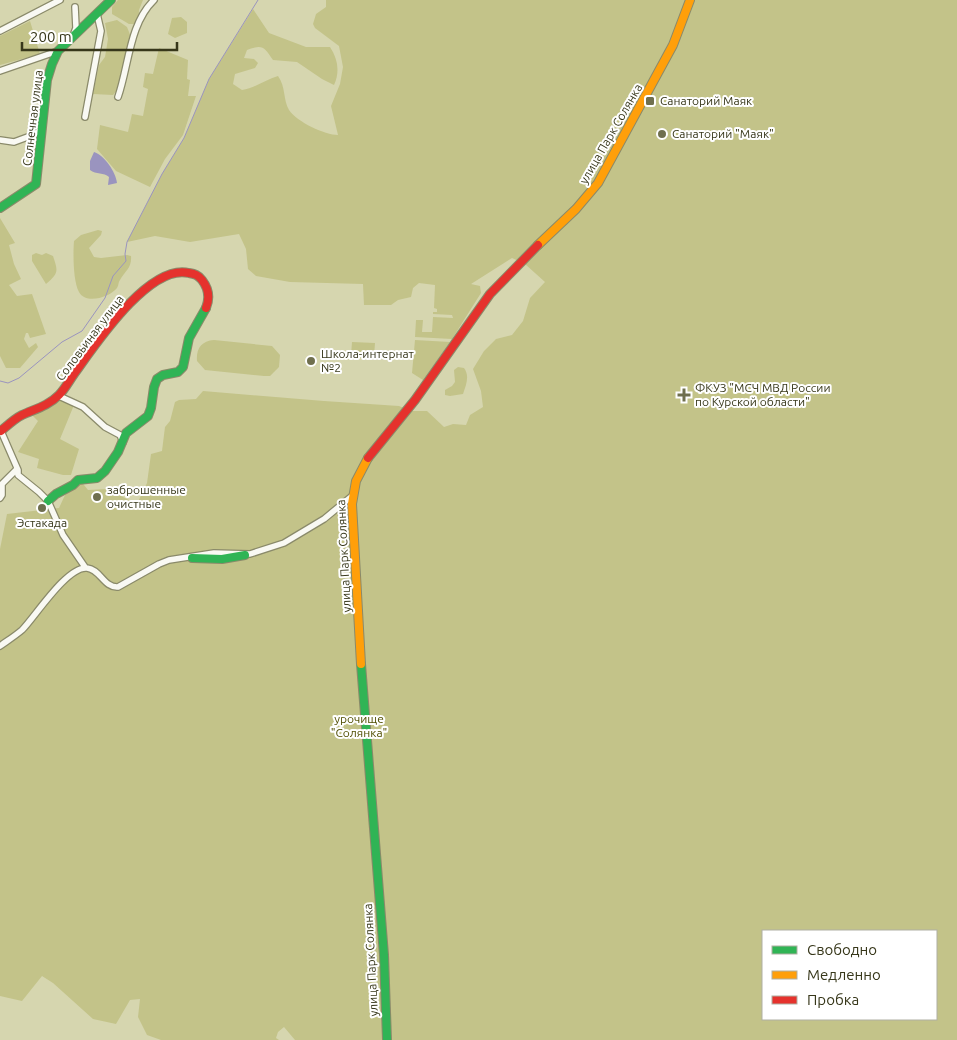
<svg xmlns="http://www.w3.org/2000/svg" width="957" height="1040" font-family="Ubuntu,sans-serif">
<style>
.green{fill:#c3c389;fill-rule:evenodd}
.water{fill:#9a94bf}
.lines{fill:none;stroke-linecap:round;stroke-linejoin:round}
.stream{stroke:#9a94bf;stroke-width:1}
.street-casing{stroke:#8a8a6a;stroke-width:8}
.fast-casing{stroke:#8a8a6a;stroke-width:10}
.slow-casing{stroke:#8a8a6a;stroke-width:10}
.jam-casing{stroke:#8a8a6a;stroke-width:10}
.street{stroke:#f9f9f3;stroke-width:5.5}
.fast{stroke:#30b455;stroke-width:8}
.slow{stroke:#ff9f0a;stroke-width:8}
.jam{stroke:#e5322d;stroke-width:8}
.poi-dot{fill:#6f6f4e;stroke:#fff;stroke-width:2}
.labels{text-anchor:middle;stroke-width:4;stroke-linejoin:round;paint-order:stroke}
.poi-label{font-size:12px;fill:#37371a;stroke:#fff;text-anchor:start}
.street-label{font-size:12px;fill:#37371a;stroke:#fff}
.park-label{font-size:12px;fill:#504e01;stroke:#fff}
</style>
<rect width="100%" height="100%" fill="#d6d6af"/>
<!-- green -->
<path class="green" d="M118,0H143L139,10L138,24H129L112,14V7Z
M326,0H957V1040H295L284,1027L278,1032L276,1038L279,1040H161L147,1035L138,1017L140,999L130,1000L116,1024L93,1019L53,983L42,976L22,1001L0,996V549L7,514L59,508L65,495L80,480L88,490L107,489L137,504L147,483L151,454L162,451L165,427L170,421L175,402L179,400L196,399L203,391L324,401L399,406L411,411H427L444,427L453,424L466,425L470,415L483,407L481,391L473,369L484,351L496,339L512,335L523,321L530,298L545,282L525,264L512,258L471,284L480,286L481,293L452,339L415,337L416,320H423L422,332H432L433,317L453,318L452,315L433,314V312H437V309L434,308L435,285L419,283L413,288L411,297L398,300L391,305H364L363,284L290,282L256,276L248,269L246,249L239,234L190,242L155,236L127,242L162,174L184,138L209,79L253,9L269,33L306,47H330C338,59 340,72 334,85L322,79L297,62L273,60C264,47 263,44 247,50L244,58L254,59L258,63L255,68L235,74L233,84L242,90C255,88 265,80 278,76C286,87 283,100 289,110C297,122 325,135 338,135L331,106L340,84L343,67L339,46L315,28L313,24L316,14L326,7ZM763,931H936V1019H763Z
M181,17L187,22V33L175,38L168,34L172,18Z
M117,20L127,27L131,37L119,88L113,95L93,94L99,65L105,57L108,39L105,23Z
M30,21L40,54L0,65V36Z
M159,48L188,60L187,79L190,80L188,96H196L183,135L165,159L150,187L116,171L97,149L100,125L128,132L132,114L143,116L148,89L143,87L145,73L153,74Z
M0,218L15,243L9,245L14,264L21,279L9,285L17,296L32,294L46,334L30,338L28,333H26L24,339L29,348L36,343L38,347L20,368H6L0,356Z
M98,230L102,231L101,235L89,248L94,257L101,258L127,255L131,256C132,268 125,271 120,280C118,282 119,285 117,288C110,297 86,305 79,292C73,281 73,253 74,241L81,235Z
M36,253L42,255L46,253L53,256C58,271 59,273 46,284L32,261V255Z
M214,340L272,346L280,355L279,367L270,376H264L205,370L197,361C196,349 201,341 214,340Z
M415,340L450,342L423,380L412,373Z
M352,342L375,343L374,356L351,355Z
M458,367L464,368C470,376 466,385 463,394L450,396L445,395V390L452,386L455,382L454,370Z
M61,400L74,405L60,439L79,449L71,475H63L37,468L39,459L18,452L38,421L32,415L45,410Z"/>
<!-- water -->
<path class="water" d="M94,152C104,155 116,172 117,183L108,185L109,177C104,172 96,175 90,170V161Z"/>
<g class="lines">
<!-- stream -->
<path class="stream" d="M0,381L8,383L19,378L62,342L82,331L105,298L113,276L126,261L125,254L127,242L162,174L184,138L209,79L258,0"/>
<defs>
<path id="street" d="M0,31L60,0
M73,36L76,28L75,7
M0,71L58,51
M118,97C129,66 129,24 154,0
M85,117L101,31L97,14
M0,140L14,142L33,135L42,129
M59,396L83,407L105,427L120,435L123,442
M1,431L18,470V475L39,492L48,501L63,535L85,567
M0,498L2,495V484L17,469
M0,646C7,641 15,636 22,630C35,617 67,566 87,568C100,569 104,588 118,587L159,564L169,560L214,553L250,554L284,543L324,519L352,496"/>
<path id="fast" d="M0,208L36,184L47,80L52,64L58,51L111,0
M48,501L56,494L73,485L78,480L97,478L105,471L118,452L126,433L148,416L151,408L154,387L157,379L163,375L178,372L183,367L189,338L206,308
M192,558L222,559L245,555
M361,664L384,955L387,1040"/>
<path id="slow" d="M538,245L576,209L598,183L673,45L690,0
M361,664L352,504L356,481L368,458"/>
<path id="jam" d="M0,430L1,431C8,425 14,419 22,415C35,409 48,406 59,395C65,389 69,381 74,374C95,345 149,263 189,273C195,274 198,275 202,280C209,289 210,298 206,308
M368,458L415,400L490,294L538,245"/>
</defs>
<!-- street casing -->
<use href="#street" class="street-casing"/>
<!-- fast casing -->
<use href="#fast" class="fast-casing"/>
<!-- slow casing -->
<use href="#slow" class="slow-casing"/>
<!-- jam casing -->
<use href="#jam" class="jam-casing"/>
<!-- street -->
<use href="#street" class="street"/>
<!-- fast -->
<use href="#fast" class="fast"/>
<!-- slow -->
<use href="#slow" class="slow"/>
<!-- jam -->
<use href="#jam" class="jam"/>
</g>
<!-- markers -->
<g class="poi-dot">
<rect x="645" y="96" width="10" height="10" rx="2.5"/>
<circle cx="662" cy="134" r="5"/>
<circle cx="311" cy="361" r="5"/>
<path d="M681.5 387.5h5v5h5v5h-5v5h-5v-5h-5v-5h5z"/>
<circle cx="97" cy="497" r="5"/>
<circle cx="42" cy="508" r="5"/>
</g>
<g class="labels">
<!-- poi labels -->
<g class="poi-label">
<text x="660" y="105">Санаторий Маяк</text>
<text x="672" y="138">Санаторий "Маяк"</text>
<text x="321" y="358">Школа-интернат<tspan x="321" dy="14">№2</tspan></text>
<text x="695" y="392">ФКУЗ "МСЧ МВД России<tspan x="695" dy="14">по Курской области"</tspan></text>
<text x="107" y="494">заброшенные<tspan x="107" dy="14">очистные</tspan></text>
<text x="42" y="527" text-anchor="middle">Эстакада</text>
</g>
<!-- street labels -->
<g class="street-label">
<text transform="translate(33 118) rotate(-83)" y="4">Солнечная улица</text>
<text transform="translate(611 134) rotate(-60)" y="4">улица Парк Солянка</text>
<text transform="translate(90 338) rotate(-53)" y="4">Соловьиная улица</text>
<text transform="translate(344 556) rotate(-93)" y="4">улица Парк Солянка</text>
<text transform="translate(371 960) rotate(-93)" y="4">улица Парк Солянка</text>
</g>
<!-- park labels -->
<g class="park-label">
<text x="359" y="723">урочище<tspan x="359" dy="14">"Солянка"</tspan></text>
</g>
</g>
<!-- legend -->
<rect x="762" y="930" width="175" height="90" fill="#ffffff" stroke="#afafa3"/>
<rect x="772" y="946" width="25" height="8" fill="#30b455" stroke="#afafa3"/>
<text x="807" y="955" font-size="15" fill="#37371a">Свободно</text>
<rect x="772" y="971" width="25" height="8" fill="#ff9f0a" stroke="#afafa3"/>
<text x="807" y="980" font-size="15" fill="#37371a">Медленно</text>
<rect x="772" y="996" width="25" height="8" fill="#e5322d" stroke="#afafa3"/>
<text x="807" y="1005" font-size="15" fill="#37371a">Пробка</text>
<!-- scale -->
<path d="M22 42v8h155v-8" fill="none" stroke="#37371a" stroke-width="2.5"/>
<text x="30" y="42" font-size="15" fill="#37371a" stroke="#ffffff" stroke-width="4" paint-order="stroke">200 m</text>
</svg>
